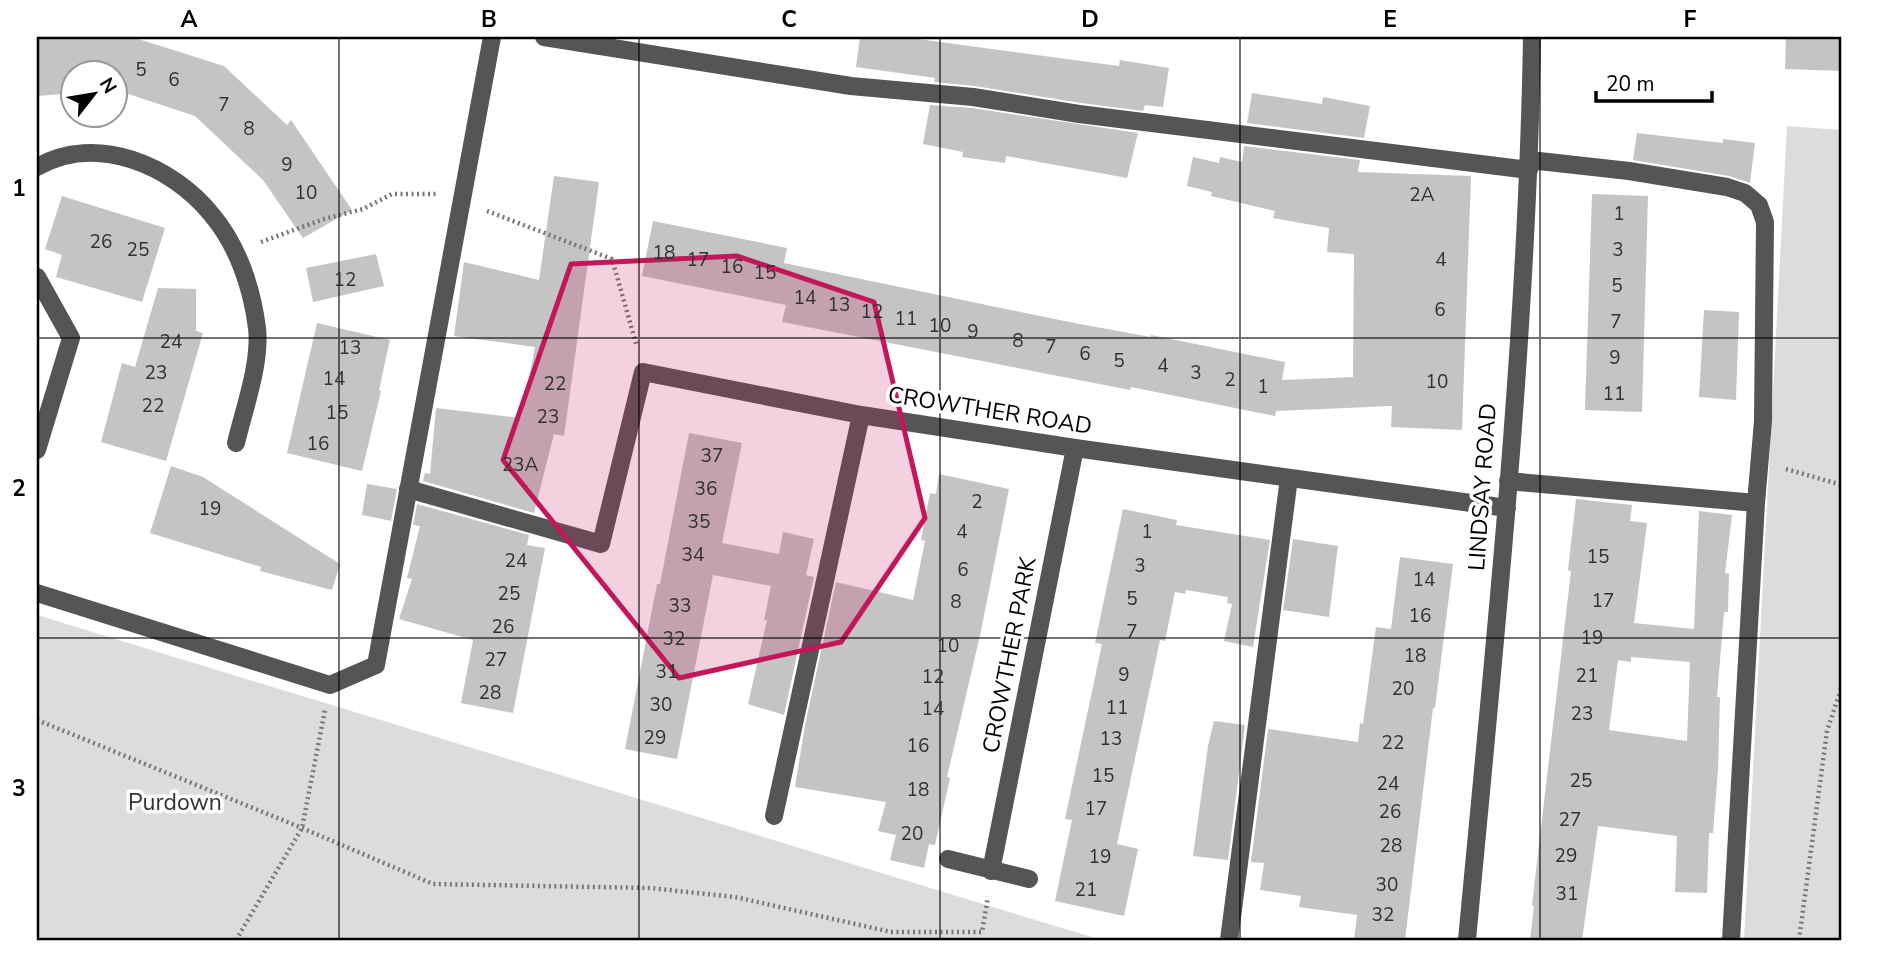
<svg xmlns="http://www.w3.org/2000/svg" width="1879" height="977" font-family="'Nunito Sans',sans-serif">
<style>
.green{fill:#dcdcdc}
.building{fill:#c4c4c4;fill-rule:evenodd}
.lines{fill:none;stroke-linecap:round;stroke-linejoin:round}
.path{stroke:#777;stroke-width:4.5;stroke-dasharray:2 3.5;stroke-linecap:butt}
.minor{stroke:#555;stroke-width:18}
.marked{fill:#c2185b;fill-opacity:0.2;stroke:#c2185b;stroke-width:5;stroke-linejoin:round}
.grid{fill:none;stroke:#000;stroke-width:2;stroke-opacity:0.55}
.labels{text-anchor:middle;stroke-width:7;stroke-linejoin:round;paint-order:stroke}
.number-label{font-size:19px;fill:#313131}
.street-label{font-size:23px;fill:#000;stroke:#fff}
.park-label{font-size:23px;fill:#333;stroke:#fff}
.neatline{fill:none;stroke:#000;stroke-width:2.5}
.grid-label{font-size:23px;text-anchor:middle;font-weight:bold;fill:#000}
</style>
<rect width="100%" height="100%" fill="#fff"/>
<!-- green -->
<path class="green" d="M1787,126L1842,130V940H1744Z
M37,615L1042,922L1102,940H37Z"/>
<!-- building -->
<path class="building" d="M37,37H132L224,66L287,125L291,120L352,210L303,238L263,180L195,116L116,90V74H74V93L37,96Z
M860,37H903L1119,66L1120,60L1169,68L1163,107L1145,105L1143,111L1081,103L975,86L934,82L935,78L856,67Z
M1786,37H1842V71L1785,69Z
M1252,93L1322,104L1323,97L1370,106L1364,138L1247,123Z
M930,105L972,108L1138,133L1127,178L1006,156L1005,163L962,157L963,152L923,144Z
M1637,133L1723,143V139L1755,143L1750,183L1729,176L1633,160Z
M1244,146L1360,160L1358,172L1471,176L1462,430L1391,427L1392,406L1276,411L1275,416L1131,387L1130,390L782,322L786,305L642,276L653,221L787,248L784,263L1074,323L1151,337V335L1285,362L1282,380L1353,377L1354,254L1327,252L1329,228L1273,218L1275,211L1211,196L1212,192L1187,186L1193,157L1219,163L1220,157L1242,162Z
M554,176L599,182L564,436L554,434L534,513L423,481L425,473L430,474L436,408L521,418L535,347L454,336L464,262L539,280Z
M1592,194L1648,196L1642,412L1585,410Z
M62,196L165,228L142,302L56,277L62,255L45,249Z
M376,254L384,286L313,302L306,268Z
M158,288L196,289V331L203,333L166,461L101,442L122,363L135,367Z
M1704,310L1739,312L1736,400L1699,397Z
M317,323L390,340L379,390L381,391L362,471L287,453Z
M689,433L742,443L722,543L779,554L783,532L814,539L806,575L814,577L784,715L748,704L767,620H764L771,586L713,575L677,759L625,749L657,584H660Z
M171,466L203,477L340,564L332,590L260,571L261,567L150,533Z
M939,474L1009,489L981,631L947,777L950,778L935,845L929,844L924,868L890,860L896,835L878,831L886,802L795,787L805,725L836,582L913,600L925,541L921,540L930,493L936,494Z
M367,484L397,489L391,521L362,515Z
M1576,499L1632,505L1630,521L1647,523L1634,623L1694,629L1699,511L1732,515L1725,573L1729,574L1728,612H1724L1717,697H1720L1718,770L1713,833H1709L1707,893L1675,892L1677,836L1598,826L1582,940H1530L1534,906L1532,905L1571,571L1568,570ZM1631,657L1690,662L1687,741L1609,730L1618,660L1631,662Z
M417,504L529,535L527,545L545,548L513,713L461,703L473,640L399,619L412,579L407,578L420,526L413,525Z
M1123,509L1177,520L1176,525L1270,540L1253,647L1224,641L1232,604L1227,603L1228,597L1186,590L1185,594L1175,592L1165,641L1160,640L1117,844L1138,849L1124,916L1055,901L1072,820L1065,819L1102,644L1095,643Z
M1293,539L1338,546L1329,617L1283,610Z
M1400,557L1453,564L1435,708H1433L1405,940H1354L1357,915L1299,907L1301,896L1260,890L1264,863L1251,862L1268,729L1358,742L1360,723L1363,724L1376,627L1391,629Z
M1214,721L1245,725L1228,860L1193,856L1208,746Z"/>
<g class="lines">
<!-- path -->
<path class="path" d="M487,211L612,259L637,347
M261,242L324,219L363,209L392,194H436
M1786,469L1842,485
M37,720L302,828L433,884L650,888L735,897L891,932H982L988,897
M236,940L302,828L325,710
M1799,940L1827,731L1842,686"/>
<!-- minor -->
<path class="minor" d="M544,37L851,86L973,97L1079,114L1529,170
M1530,160L1629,171L1727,187L1745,193L1759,205L1765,222L1763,421L1756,503L1731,940
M37,167C96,133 172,165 212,215C238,246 252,288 257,328C261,363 244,409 236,443
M37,277L71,338L37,450
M1508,481L1756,503
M408,489L601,544L643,372L861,415L1075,448L1507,508
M37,593L330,685L376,665L492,37
M774,816L861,415
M948,859L1029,879
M991,871L1075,448
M1229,940L1289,478
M1467,940C1495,640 1527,339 1532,37"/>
</g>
<!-- marked area -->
<path class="marked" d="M737,256L874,302L925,518L841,642L679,678L503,460L571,264Z"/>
<!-- grid -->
<path class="grid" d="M339,37V940M639,37V940M940,37V940M1240,37V940M1540,37V940M37,338H1842M37,638H1842"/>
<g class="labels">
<!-- number labels -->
<g class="number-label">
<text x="141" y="76">5</text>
<text x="174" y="86">6</text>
<text x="224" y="111">7</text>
<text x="249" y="135">8</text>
<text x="287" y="171">9</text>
<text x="306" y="199">10</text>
<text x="1422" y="201">2A</text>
<text x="1619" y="220">1</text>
<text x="101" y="248">26</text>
<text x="138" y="256">25</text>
<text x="1618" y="256">3</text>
<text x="664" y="259">18</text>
<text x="698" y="266">17</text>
<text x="1441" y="266">4</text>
<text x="732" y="273">16</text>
<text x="765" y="279">15</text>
<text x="345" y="286">12</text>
<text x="1617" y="292">5</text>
<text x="805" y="304">14</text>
<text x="839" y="311">13</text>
<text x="1440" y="316">6</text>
<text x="872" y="318">12</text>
<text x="906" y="325">11</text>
<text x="1616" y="328">7</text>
<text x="940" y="332">10</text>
<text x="973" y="338">9</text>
<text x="1018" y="347">8</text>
<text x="171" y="348">24</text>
<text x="1051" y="353">7</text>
<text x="350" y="354">13</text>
<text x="1085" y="360">6</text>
<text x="1615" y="364">9</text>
<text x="1119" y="367">5</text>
<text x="1163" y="372">4</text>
<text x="156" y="379">23</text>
<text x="1196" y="379">3</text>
<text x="334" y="385">14</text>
<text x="1230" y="386">2</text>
<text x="1437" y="388">10</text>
<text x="555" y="390">22</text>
<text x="1263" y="393">1</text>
<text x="1614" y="400">11</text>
<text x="153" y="412">22</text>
<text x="337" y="419">15</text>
<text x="548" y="423">23</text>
<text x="318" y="450">16</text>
<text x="712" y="462">37</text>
<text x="520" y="471">23A</text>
<text x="706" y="495">36</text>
<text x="977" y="508">2</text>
<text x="210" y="515">19</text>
<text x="699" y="528">35</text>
<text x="962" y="538">4</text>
<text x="1147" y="538">1</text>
<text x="693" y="561">34</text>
<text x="1598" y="563">15</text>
<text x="516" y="567">24</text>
<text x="1140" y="572">3</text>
<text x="963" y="576">6</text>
<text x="1424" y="586">14</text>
<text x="509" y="600">25</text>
<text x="1132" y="605">5</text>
<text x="1603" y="607">17</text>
<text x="956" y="608">8</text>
<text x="680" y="612">33</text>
<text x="1420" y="622">16</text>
<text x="503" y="633">26</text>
<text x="1132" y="638">7</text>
<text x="1592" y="644">19</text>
<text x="674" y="645">32</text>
<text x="948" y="652">10</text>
<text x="1415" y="662">18</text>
<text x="496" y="666">27</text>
<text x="667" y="678">31</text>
<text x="1124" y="681">9</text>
<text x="1587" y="682">21</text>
<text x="933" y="683">12</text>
<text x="1403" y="695">20</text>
<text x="490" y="699">28</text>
<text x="661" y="711">30</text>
<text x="1117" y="714">11</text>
<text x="933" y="715">14</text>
<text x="1582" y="720">23</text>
<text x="655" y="744">29</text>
<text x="1111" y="745">13</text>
<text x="1393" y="749">22</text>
<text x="918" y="752">16</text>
<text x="1103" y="782">15</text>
<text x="1581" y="787">25</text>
<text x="1388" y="790">24</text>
<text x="918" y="796">18</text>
<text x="1096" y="815">17</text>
<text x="1390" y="818">26</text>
<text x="1570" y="826">27</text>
<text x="912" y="840">20</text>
<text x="1391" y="852">28</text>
<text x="1566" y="862">29</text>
<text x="1100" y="863">19</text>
<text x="1387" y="891">30</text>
<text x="1086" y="896">21</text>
<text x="1567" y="900">31</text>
<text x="1383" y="921">32</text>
</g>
<!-- street labels -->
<g class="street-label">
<text transform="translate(990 410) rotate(9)" y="8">CROWTHER ROAD</text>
<text transform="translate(1482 487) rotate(-86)" y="8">LINDSAY ROAD</text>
<text transform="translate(1009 655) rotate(-79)" y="8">CROWTHER PARK</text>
</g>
<!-- park labels -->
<g class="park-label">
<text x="175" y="810">Purdown</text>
</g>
</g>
<!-- border -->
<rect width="1879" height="977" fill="none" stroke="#ffffff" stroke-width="77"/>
<!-- north arrow -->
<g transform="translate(94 94) rotate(59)"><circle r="33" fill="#ffffff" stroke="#999999" stroke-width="2"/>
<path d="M0-5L12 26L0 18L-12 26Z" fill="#000000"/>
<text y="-10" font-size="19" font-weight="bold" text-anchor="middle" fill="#000000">N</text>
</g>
<!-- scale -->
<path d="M1596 91v10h116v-10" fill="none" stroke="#000000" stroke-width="3.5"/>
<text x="1606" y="91" font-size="21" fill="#000000" stroke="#ffffff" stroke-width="5" paint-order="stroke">20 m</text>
<rect x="38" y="38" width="1802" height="901" class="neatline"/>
<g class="grid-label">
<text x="189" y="27">A</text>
<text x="489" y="27">B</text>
<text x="789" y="27">C</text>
<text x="1090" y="27">D</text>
<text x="1390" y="27">E</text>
<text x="1690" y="27">F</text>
<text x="19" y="196">1</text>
<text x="19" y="496">2</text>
<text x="19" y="796">3</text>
</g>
</svg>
